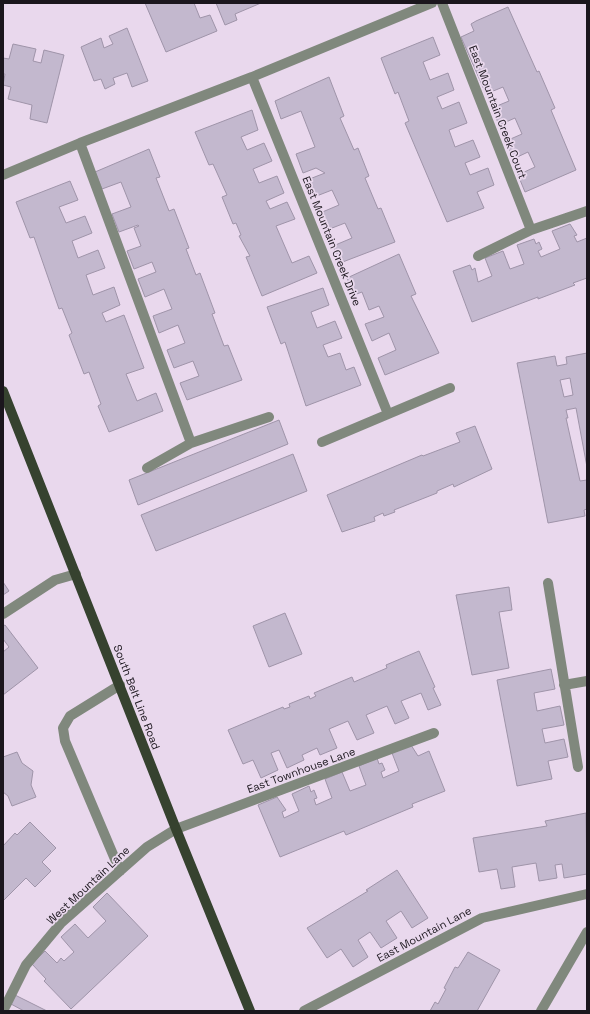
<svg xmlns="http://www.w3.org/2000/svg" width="590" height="1014" font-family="'Space Grotesk',sans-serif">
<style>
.building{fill:#c3b8ce;stroke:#9f94a9;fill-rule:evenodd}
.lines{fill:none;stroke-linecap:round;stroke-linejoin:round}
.minor{stroke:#80887d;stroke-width:10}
.major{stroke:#36422f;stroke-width:10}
.labels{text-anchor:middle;stroke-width:3.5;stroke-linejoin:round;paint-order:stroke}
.street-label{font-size:11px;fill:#1b161d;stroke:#e9d8ed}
</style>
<rect width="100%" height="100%" fill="#e9d8ed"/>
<!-- building -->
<path class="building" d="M145,3H194L200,18L210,15L217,31L166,52Z
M216,3H261L235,14L237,20L225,25Z
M508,7L537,72L539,71L555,108L551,110L576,170L525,192L518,175L535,167L528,152L513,159L506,141L522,134L515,118L499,125L492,108L509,101L503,87L486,94L461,37L474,31L471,24L476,21Z
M127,28L148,81L132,87L127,73L113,78L115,84L105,89L101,79L94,81L81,47L101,38L104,48L113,44L109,36Z
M433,37L440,55L423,62L430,80L448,73L454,90L437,97L442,109L459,102L467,123L449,130L455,147L473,140L480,157L465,163L470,175L488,168L494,185L477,192L484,208L447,222L405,123L409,121L398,92L395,94L381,58Z
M13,44L36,49L33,61L41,63L44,50L64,55L47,123L30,119L32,105L8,99L11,87L3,85L5,74H3V58L9,59Z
M329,77L344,116L340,118L354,150L358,148L369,176L365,178L378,209L381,208L395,242L340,263L333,246L352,238L345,223L327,230L320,213L339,205L332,190L314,197L307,180L325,173L316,168L303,173L296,154L315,147L301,111L281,119L275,101Z
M252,110L258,130L241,137L247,150L264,143L272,161L253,169L259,183L277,176L284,193L266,201L270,209L287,202L295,219L276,226L292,263L309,256L317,273L262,296L246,257L250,256L239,236L241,235L236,223L233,224L222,197L227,195L213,164L209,165L195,132Z
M149,149L160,177L156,178L169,211L174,209L189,248L186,249L196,275L200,273L215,313L212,314L224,346L228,345L242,380L187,400L180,383L199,376L193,361L174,368L167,350L185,343L178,325L159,333L153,316L172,309L164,289L145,297L138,279L156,272L152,262L134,269L127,251L141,246L134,228L139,226L138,225L119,232L112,214L131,207L121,182L102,189L95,172Z
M70,181L78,200L59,207L66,223L85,216L92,233L72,241L78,258L98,250L105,268L86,275L93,295L114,287L120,305L102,313L106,322L124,315L144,368L126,374L137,401L156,393L163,411L109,432L98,406L101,404L89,372L84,374L69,335L72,333L62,308L59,309L34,237L30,238L16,202Z
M570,224L577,235L574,236L577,242L587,238V278L573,283L575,285L538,299V297L472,322L453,271L470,265L472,270L475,268L478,282L492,276L485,258L503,251L510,269L524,264L517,245L534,239L536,244L539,242L542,249L538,251L541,257L560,249L552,231Z
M399,254L416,294L411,296L439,353L385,375L378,358L396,350L389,333L372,341L365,324L384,317L379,306L369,310L362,292L354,295L347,278Z
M323,288L329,305L311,312L317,328L335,321L342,338L323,345L328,357L340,353L346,370L354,367L361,385L306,406L285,342L281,344L267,307Z
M587,353V467L576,408L566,410L568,418H566L580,481L587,480V509L584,510L585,516L548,523L517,363L555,356L557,366L567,364L566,357ZM570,378L573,395L564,397L560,380Z
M279,420L288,444L138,505L129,480Z
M475,426L492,469L454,487L453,484L437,491V493L394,510L395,512L384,516L383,513L374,517L375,521L342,532L327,495L422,455L423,456L460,442L456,433Z
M293,454L307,491L156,551L141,515Z
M3,582L9,591L3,595Z
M509,587L512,610L499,612L509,668L472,675L456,595Z
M285,613L302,654L269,667L253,626Z
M5,625L38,668L3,695V652L9,647L3,639V626Z
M419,651L435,687L433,688L441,705L428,710L421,693L401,701L409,718L395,724L387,706L366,715L374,733L357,740L348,721L329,729L337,748L320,755L317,748L302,755L304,760L287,768L279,750L271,753L278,770L261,778L253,760L243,764L228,730L283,707L284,709L290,707L289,704L309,696L310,699L316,696L314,693L352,677L354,682L387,668L386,665Z
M551,669L555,689L534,693L537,711L560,706L564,725L542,729L545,743L564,739L568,757L548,761L552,779L517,786L497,680Z
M411,745L418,756L429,751L445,791L412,804L413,807L346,835L344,831L280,857L258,805L277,797L286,810L282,812L284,818L299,811L292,794L309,786L311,792L314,790L317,798L314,799L316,805L332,798L325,779L342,772L350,791L366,785L359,766L377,758L379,764L382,763L385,770L381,772L383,778L399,771L392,753Z
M17,752L22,763L33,771L31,785L36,797L12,806L8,796L3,792V757Z
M586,813L587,874L564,878L562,864L555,865L557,878L539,881L536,863L512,867L515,887L501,889L497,869L479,872L473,838L547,826L545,821Z
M30,822L56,848L42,862L51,871L35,887L26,878L3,901V846L15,833L17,835Z
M397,870L428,918L412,928L401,911L386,921L397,938L381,948L370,932L358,940L368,957L353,967L341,949L327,958L307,928L368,891L366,890Z
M107,893L148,936L71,1009L44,981L46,979L32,964L45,951L57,963L61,958L64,961L74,952L61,937L75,924L88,938L106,921L93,907Z
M468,952L500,970L477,1011H430L435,1002L438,1004L446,989L444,988L455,967L458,968Z
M15,995L47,1011H24L11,1004Z"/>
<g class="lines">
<!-- minor -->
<path class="minor" d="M442,3L531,230
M252,77L388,414
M80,143L191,443
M3,175L80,143L252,77L432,3
M478,256L531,230L587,211
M322,442L450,388
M147,468L191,443L269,417
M548,583L578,767
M3,614L55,580L76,574
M120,685L70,716L63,728L65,741L120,871
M564,685L587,681
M3,1011L26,965L61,923L147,847L176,829L434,733
M304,1011L482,918L587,894
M541,1011L587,932"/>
<!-- major -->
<path class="major" d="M3,391L176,829L250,1011"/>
</g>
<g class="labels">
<!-- street labels -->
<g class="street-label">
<text transform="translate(498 112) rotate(69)" y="4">East Mountain Creek Court</text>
<text transform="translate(332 241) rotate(68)" y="4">East Mountain Creek Drive</text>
<text transform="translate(137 697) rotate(69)" y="4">South Belt Line Road</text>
<text transform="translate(301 770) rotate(-20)" y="4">East Townhouse Lane</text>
<text transform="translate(88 885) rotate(-43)" y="4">West Mountain Lane</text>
<text transform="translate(424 934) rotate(-28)" y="4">East Mountain Lane</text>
</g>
</g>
<!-- border -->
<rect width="590" height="1014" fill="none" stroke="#1b161d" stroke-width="8"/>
</svg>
